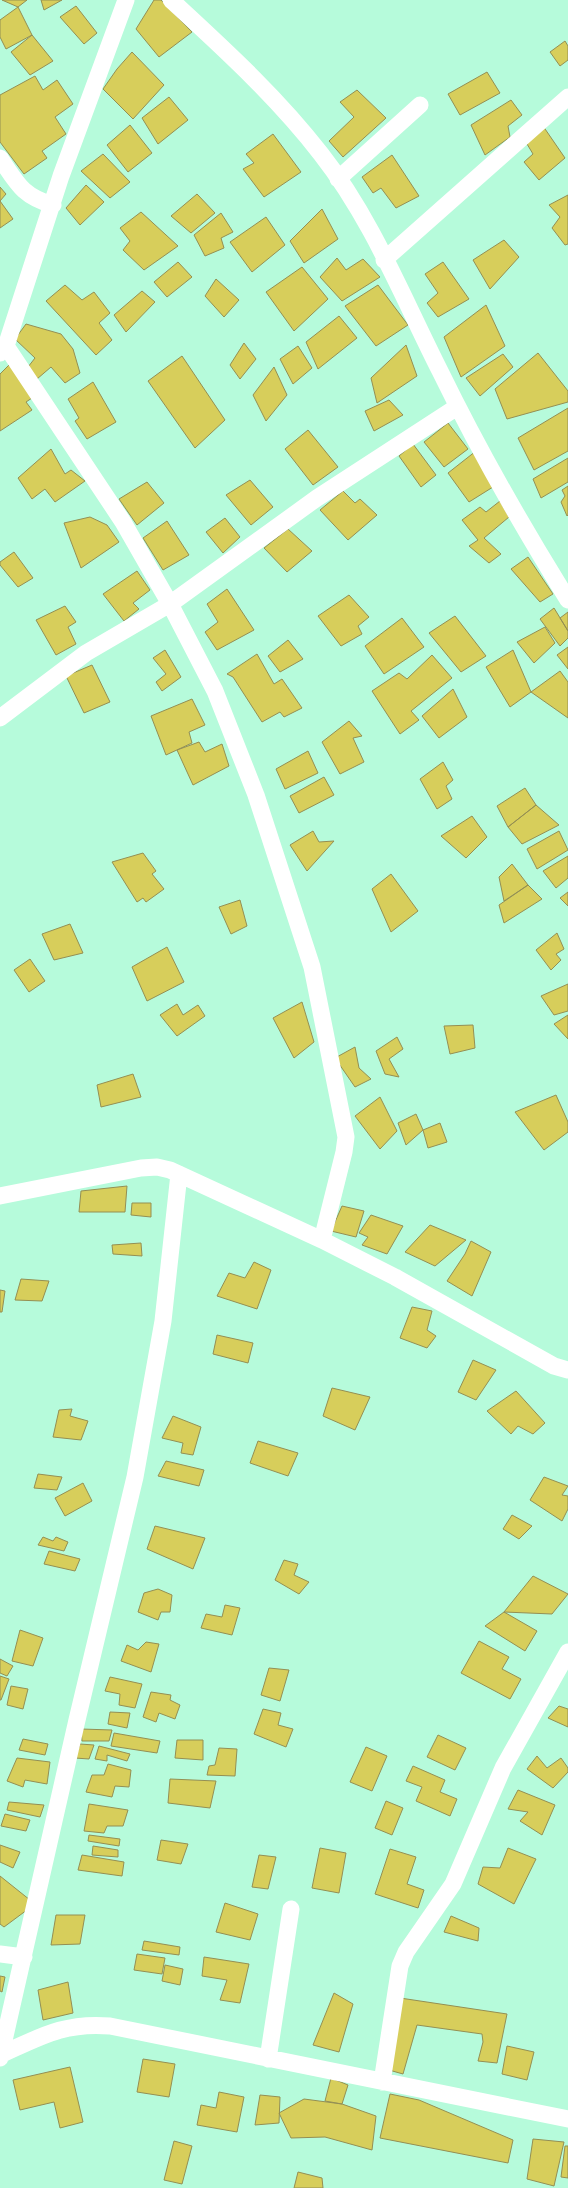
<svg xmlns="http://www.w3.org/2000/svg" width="568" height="2188" font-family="'Archivo Narrow',sans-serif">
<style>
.building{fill:#d7ce5b;stroke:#948f53}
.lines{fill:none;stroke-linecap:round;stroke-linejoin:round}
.minor{stroke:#fff;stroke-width:17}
</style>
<rect width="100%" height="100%" fill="#b6fbdb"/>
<!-- building -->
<path class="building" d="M2,0H27L18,7Z
M41,0H62L44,10Z
M154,0H161L192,32L159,57L136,29Z
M76,6L97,33L84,44L60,17Z
M18,7L32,35L6,49L0,37V20Z
M32,35L53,61L30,75L11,52Z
M565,41L568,46V60L560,66L550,52Z
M132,52L164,85L133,119L103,89L117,69Z
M487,72L500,93L460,115L448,94Z
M35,76L43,90L57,80L73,104L55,117L66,134L42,151L47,158L24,174L0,142V95Z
M357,90L386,118L343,157L329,141L354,117L340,102Z
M169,97L188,120L158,144L142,118Z
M511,100L522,115L508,126L510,137L485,155L471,125Z
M130,125L152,153L128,172L107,145Z
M543,126L565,158L539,180L524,162L533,154L524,139Z
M273,134L301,172L264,197L243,169L254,163L246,154Z
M103,154L130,182L110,198L81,171Z
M392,155L419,196L396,208L381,188L373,193L362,177Z
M86,185L104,202L80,225L66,208Z
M0,187L6,194L0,201L13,219L0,228Z
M197,194L215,213L191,233L171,216Z
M568,195V244L565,245L552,228L560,217L549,205Z
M322,209L338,239L304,263L290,241Z
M141,212L178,246L144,270L123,250L130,241L120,228Z
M221,213L233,232L221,238L224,248L205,256L194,235Z
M266,217L285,245L252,272L230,242Z
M504,240L519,257L490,289L473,260Z
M337,258L346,270L363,259L380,277L342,301L320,277Z
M178,262L192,277L167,297L154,282Z
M443,262L469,299L438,317L427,303L438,293L425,274Z
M302,267L328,299L294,331L266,292Z
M216,279L239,300L224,317L205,296Z
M65,285L82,300L94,292L110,313L99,323L112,340L96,355L46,301Z
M378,285L408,325L376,346L345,306Z
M142,291L155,302L126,332L114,315Z
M486,305L505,346L461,377L444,337Z
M339,316L357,338L318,369L306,342Z
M26,324L61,334L73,349L80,373L65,383L51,367L37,379L28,367L35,358L15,339Z
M244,343L256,359L240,379L230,365Z
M406,345L417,376L377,403L371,378Z
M298,346L312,368L293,384L280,359Z
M538,353L568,391V402L507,419L495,389Z
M503,354L513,367L480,396L466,378Z
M182,356L225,420L195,448L148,381Z
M10,364L32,398L26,402L32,410L0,431V374Z
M274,367L287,395L266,421L253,395Z
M93,382L116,422L87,439L75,421L79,418L68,399Z
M389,400L403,415L374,431L365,411Z
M568,408V451L534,470L518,438Z
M448,423L468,449L444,467L424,442Z
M308,430L338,467L313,485L285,449Z
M413,444L436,475L421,487L399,456Z
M51,449L65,474L71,470L85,481L55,502L45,489L32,499L18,478Z
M476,451L493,487L469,502L448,473Z
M568,458V482L541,498L533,479Z
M250,480L273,507L251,525L226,495Z
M147,482L164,503L137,525L119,499Z
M568,486V515L567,516L561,502L565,496L562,490Z
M343,491L355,503L360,499L377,515L348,540L320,510Z
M500,501L509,517L484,538L501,554L489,563L469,546L478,540L462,520L480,507L486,512Z
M90,517L107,525L119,542L81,568L64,523Z
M225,518L240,537L223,553L206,532Z
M167,521L189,555L163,570L143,538Z
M288,529L312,551L287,572L264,548Z
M14,552L33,578L18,587L0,565V562Z
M528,557L553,594L540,602L511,569Z
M137,571L150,590L133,603L139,609L124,621L103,594Z
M227,589L254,630L217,650L205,632L218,622L207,604Z
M349,595L369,617L358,626L362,634L341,646L318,616Z
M65,606L76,622L68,627L76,644L56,655L36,620Z
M554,608L568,631V638L560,646L540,619Z
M568,612V631L560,618Z
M455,616L486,656L461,672L429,633Z
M402,618L424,647L384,674L365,646Z
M545,627L555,643L534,663L517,642Z
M288,640L303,659L280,672L268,656Z
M568,647V669L557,655Z
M165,650L181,677L162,691L156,682L166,674L153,658Z
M513,650L531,692L510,707L486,667Z
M257,654L274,684L282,679L302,708L284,717L280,712L262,722L233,677L227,674Z
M432,655L452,678L411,711L419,720L400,734L372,691L399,673L407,679Z
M92,665L110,702L84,713L66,676Z
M560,671L568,682V718L531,692Z
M453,689L467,717L439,738L422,716Z
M192,699L205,725L189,732L192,743L166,755L151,716Z
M349,721L362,736L353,738L364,762L340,774L322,742Z
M199,742L205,752L222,744L229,766L193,785L177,750Z
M308,751L318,773L285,789L276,769Z
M443,762L453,780L446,786L452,799L437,809L420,779Z
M324,777L334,795L299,813L290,796Z
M525,788L536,805L508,827L497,806Z
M536,805L559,825L522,844L508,827Z
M472,816L487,837L466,858L441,836Z
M313,831L319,842L334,841L307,871L290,845Z
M559,831L568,850L537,869L527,849Z
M143,853L156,871L152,874L164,889L146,902L143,898L137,902L112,862Z
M568,856V878L556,888L543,871Z
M512,864L528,885L504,901L499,877Z
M391,874L418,911L391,932L372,889Z
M528,885L542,899L504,923L499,905Z
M568,892V906L560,898Z
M240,900L247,926L231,934L219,907Z
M70,924L83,953L54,960L42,934Z
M557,933L564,949L556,954L561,960L551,970L536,950Z
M167,947L184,982L147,1001L132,967Z
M30,959L45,981L29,992L14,970Z
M568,984V1011L554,1015L541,996Z
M302,1002L314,1042L294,1058L273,1018Z
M177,1004L183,1015L198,1005L205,1016L177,1036L160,1015Z
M568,1015V1039L554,1024Z
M473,1025L475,1048L450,1054L444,1026Z
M397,1037L403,1049L389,1059L399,1077L385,1074L376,1051Z
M355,1047L359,1068L371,1079L355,1087L335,1058Z
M133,1074L141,1097L101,1107L97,1085Z
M556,1095L568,1122V1132L544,1150L515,1112Z
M380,1097L397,1131L380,1149L355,1116Z
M416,1114L423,1130L406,1145L398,1123Z
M440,1123L447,1142L428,1148L423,1130Z
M127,1186L125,1212H79L81,1191Z
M132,1203H151V1217L131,1215Z
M342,1206L364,1211L356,1237L331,1231Z
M371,1215L403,1226L387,1254L362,1245L368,1237L359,1233Z
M430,1225L466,1240L435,1266L405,1252Z
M471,1241L491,1252L472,1296L447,1281L465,1254Z
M141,1243L142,1256L113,1254L112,1245Z
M254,1262L271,1270L257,1309L217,1296L229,1273L245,1278Z
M21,1279L49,1281L42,1301L15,1300Z
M0,1290L5,1291L2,1312H0Z
M412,1307L432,1311L427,1330L436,1336L427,1348L400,1338Z
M217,1335L253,1343L248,1363L213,1354Z
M473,1360L496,1370L476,1400L458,1392Z
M332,1388L370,1397L355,1430L323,1416Z
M516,1391L545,1423L533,1434L518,1426L511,1434L487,1411Z
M72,1409L70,1416L88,1421L81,1440L53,1437L59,1410Z
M173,1416L201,1427L193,1455L181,1453L183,1443L162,1438Z
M258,1441L298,1453L288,1476L250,1463Z
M166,1461L204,1470L199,1486L158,1476Z
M38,1474L62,1477L57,1490L34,1488Z
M544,1477L568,1486L562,1495L568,1496V1509L562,1521L530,1500Z
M83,1483L92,1501L65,1516L55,1498Z
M512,1515L532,1526L519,1539L503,1529Z
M155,1526L205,1538L193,1569L147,1549Z
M43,1537L53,1541L56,1537L68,1542L64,1551L38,1545Z
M49,1551L80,1559L75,1571L44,1564Z
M284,1560L298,1564L294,1575L309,1582L299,1594L275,1580Z
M533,1576L568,1594L552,1614L504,1612Z
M158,1589L172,1595L170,1612H161L158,1620L138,1612L144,1593Z
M225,1605L240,1608L232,1635L201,1628L206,1614L222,1617Z
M504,1612L537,1631L525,1651L485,1626Z
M20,1630L43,1638L33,1666L12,1661Z
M479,1641L509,1657L502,1669L521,1679L510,1699L461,1673Z
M146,1642L159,1644L151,1672L121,1661L127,1645L138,1650Z
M0,1659L13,1666L7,1676L0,1673Z
M269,1668L289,1670L280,1701L261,1695Z
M0,1676L9,1679L1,1700H0Z
M110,1677L142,1684L135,1708L119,1705L120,1694L105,1691Z
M11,1686L28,1689L23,1709L7,1705Z
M151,1692L171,1695L170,1700L180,1705L175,1719L159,1713L156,1722L143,1717Z
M559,1706L568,1709V1727L548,1718Z
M263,1709L281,1713L278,1725L293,1729L286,1747L254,1734Z
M110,1712L130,1713L127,1728L108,1724Z
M81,1729L112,1730L109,1741H82Z
M114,1733L160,1741L157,1753L111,1746Z
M438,1735L466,1748L455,1770L427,1757Z
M23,1739L48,1744L45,1755L19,1750Z
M177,1740H203V1760L175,1758Z
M80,1744L94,1745L89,1759L75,1758Z
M99,1746L130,1754L127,1761L107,1755V1761L95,1759Z
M366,1747L387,1756L372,1791L350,1782Z
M219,1748L237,1749L235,1776L207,1775L209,1766L215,1765Z
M537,1756L547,1768L561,1758L568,1768V1772L553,1788L527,1769Z
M17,1758L50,1762L47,1784L25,1780L23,1787L7,1781Z
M108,1764L131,1770L129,1787L115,1786L112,1797L86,1792L92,1775H104Z
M413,1766L445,1780L440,1792L457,1799L450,1816L416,1801L422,1787L406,1781Z
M170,1779L216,1781L210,1808L168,1803Z
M518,1790L555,1805L542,1835L520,1821L528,1812L508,1809Z
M386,1801L403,1808L392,1835L375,1828Z
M9,1802L44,1805L40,1817L7,1810Z
M89,1804L128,1810L123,1826H107L104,1833L84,1831Z
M5,1814L30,1820L26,1831L1,1826Z
M89,1835L120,1839L119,1846L88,1841Z
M161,1840L188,1844L181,1864L157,1860Z
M0,1845L20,1852L13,1868L0,1862Z
M93,1846L118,1850V1857L92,1855Z
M320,1848L346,1853L339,1893L312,1888Z
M508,1848L536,1859L514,1904L478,1884L483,1867L500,1868Z
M390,1849L416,1857L407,1884L424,1890L418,1908L375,1894Z
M82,1855L124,1862L122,1876L78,1870Z
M259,1855L276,1857L268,1889L252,1887Z
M0,1876L35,1904L4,1927L0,1924Z
M225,1903L258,1914L250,1940L216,1932Z
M56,1915H85L80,1944L51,1945Z
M451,1916L479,1928L478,1941L444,1932Z
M144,1941L180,1947L179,1955L142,1950Z
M137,1954L165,1958L162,1974L134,1970Z
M204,1957L249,1964L240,2003L220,2000L227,1980L202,1976Z
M165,1965L183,1969L180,1985L162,1981Z
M0,1976L5,1977L2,1992L0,1991Z
M68,1982L73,2013L43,2020L38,1990Z
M334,1993L353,2004L339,2052L313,2045Z
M400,1998L507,2014L497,2063L478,2061L483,2042L482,2034L417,2025L403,2074L389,2070Z
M507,2046L534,2052L527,2080L502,2074Z
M143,2059L175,2064L169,2097L137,2092Z
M70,2067L83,2122L60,2128L54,2102L20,2110L13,2080Z
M331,2078L348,2085L342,2104L325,2101Z
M219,2092L244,2097L237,2132L197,2125L201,2105L216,2108Z
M390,2094L419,2100L513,2140L508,2163L380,2138Z
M260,2095L280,2097L279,2123L255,2125Z
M304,2099L342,2104L376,2116L372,2150L325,2137L291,2138L279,2113Z
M533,2139L564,2142L554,2186L527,2179Z
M174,2141L192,2146L182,2184L164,2180Z
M565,2146H568V2178L561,2177Z
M298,2172L322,2178L323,2188H294Z"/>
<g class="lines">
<!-- minor -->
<path class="minor" d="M171,0C224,49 277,97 321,154C372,219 403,298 440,371C478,449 522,526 568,600
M0,158C17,183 22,196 53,205
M338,179L420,105
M384,260L568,97
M0,353L6,346L61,176L126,0
M0,718L86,653L170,604L123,522L6,346
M0,1196L141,1168L157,1167L170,1170L322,1240L395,1277L554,1366L568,1370
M322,1240L344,1152L346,1137L312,967L256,795L215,691L170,604L317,498L457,407
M0,1954L24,1957
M0,2055C40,2037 64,2022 110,2026L568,2119
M0,2058L77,1720L135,1477L163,1321L179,1174
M268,2059L291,1909
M382,2082L400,1966L406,1952L453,1884L503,1768L568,1652"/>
</g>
</svg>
